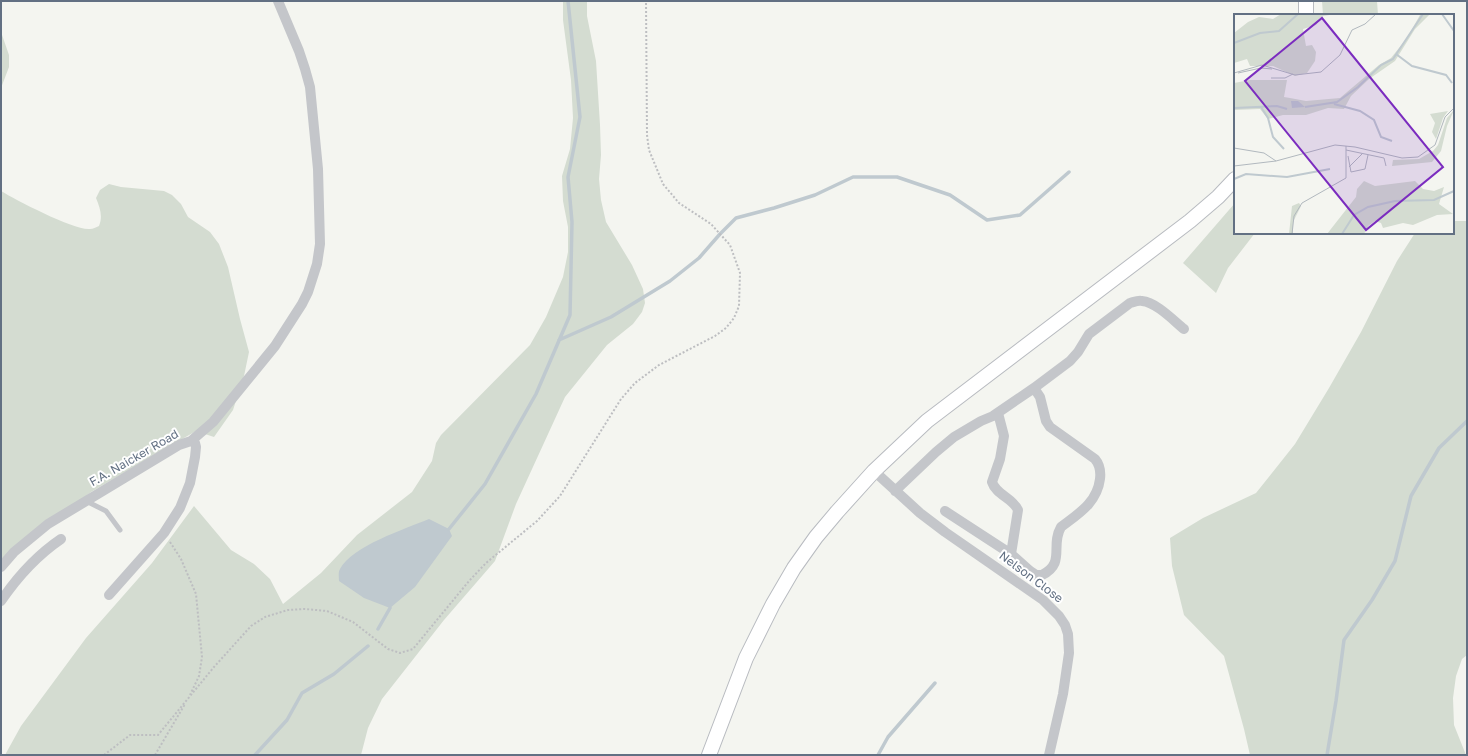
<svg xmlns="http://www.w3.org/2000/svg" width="1468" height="756" font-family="'Golos Text',sans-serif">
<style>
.green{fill:#d4dcd1}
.water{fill:#bfc9cf}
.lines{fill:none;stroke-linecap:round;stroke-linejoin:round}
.stream{stroke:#bfc9cf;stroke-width:3.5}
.secondary-casing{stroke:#b8bbc0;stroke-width:16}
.path{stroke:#bdbec1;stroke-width:2;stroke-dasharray:2 2;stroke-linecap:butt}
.lane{stroke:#c4c6ca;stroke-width:5}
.street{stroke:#c4c6ca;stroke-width:10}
.secondary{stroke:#fff;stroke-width:14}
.labels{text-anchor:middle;stroke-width:4;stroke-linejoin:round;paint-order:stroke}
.street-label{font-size:12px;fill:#627083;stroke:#fff}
.inset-river{fill:none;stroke:#bfc9cf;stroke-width:2}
.inset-road{fill:none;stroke:#b1b8be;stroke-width:1}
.view{fill:#7b2cbf;fill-opacity:0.15;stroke:#7b2cbf;stroke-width:2}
.inset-edge{fill:none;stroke:#627083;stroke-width:2}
</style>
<rect width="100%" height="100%" fill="#f4f5f0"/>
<!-- green -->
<path class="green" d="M563,1H587V16L596,61L600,125L601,155L599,179L601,200L606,222L632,265L643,289L645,303L642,312L633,324L607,345L565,397L516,504L495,561L444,620L382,699L368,728L361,755H5L21,726L86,638L152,563L194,506L231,550L254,564L270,579L283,604L321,573L357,535L412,492L432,461L436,443L441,435L530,345L546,317L563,277L568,252V227L563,201L562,176L570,149L573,118L571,80L563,20Z
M1322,1H1377L1378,15H1323Z
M1,32L9,55V67L1,88Z
M109,184L121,187L164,191L172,195L181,204L188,217L210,232L219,244L228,267L240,319L249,352L244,376L233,410L214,437L196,431L91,492L1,563V191C16,200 75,231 90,229C93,229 96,227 99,226C103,216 100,208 96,198L100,190Z
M1235,203V233H1255L1228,268L1216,293L1183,263Z
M1453,221H1467V655L1462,659L1456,676L1453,698L1454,725L1466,755H1250L1244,729L1224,656L1184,615L1172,566L1170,538L1203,518L1256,493L1295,444L1329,388L1361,332L1397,261L1415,233H1453Z"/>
<!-- water -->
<path class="water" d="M429,519L449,529L452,536L415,587L390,608L364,598L339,581C339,577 338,572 340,569C352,546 405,529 429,519Z"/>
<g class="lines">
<!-- stream -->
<path class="stream" d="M559,340L611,317L670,281L699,258L720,234L736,218L774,208L815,195L853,177H897L950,195L987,220L1020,215L1069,172
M449,529L485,484L536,394L570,315L572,222L568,177L580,117L568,1
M378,629L390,608
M255,755L287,720L302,693L334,674L368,646
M878,755L888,737L935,683
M1327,755L1336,701L1344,640L1372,600L1395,561L1411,496L1439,448L1467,421"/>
<defs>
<path id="secondary" d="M1306,15V1
M709,755L746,658L773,604L794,568L816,537L837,512L874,471L927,421L1190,221L1218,197L1235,179"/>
</defs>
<!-- secondary casing -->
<use href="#secondary" class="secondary-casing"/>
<!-- path -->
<path class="path" d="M170,542L181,559L196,594L202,657L199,676L190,695
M104,755L130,735H158L214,667L251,626L265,617L288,610L305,609L327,611L353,622L388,649L400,653L413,649L469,581L486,563L537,521L560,496L621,399L635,383L659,365L715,336L726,328L734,318L739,306L740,273L730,245L711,224L679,203L663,184L649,150L647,135L646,1
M155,755L185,704"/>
<!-- lane -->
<path class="lane" d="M86,501L106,511L120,530"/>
<!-- street -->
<path class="street" d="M998,413L1004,436L1000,459L992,482C996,495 1013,498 1018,510L1011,554
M874,471L920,513L945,532L1043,600L1059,616L1065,625L1068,634L1069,653L1063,694L1049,755
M895,491L936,452L954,437L981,421L993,416L1034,388L1070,361L1078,352L1089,334L1130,303C1134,302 1138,300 1142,301C1156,302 1174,321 1184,329
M945,511L1011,554L1030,571L1036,575H1042C1066,563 1050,546 1061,527C1078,514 1097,503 1100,479C1101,471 1100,465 1095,459L1050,427L1046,421L1040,397L1034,388
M1,567L14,552L48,524L179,445L191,441L213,422L275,346L302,304L308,292L317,264L320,244L318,169L310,87L305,69L299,51L278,1
M109,595L164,533L180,508L190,483L195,457L196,447L195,443L191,441
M1,601C18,576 36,556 61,539"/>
<!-- secondary -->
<use href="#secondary" class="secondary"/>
</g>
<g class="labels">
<!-- street labels -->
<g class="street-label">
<text transform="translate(134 458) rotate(-30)" y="4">F.A. Naicker Road</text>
<text transform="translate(1031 577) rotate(37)" y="4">Nelson Close</text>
</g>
</g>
<!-- overview -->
<g transform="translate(1234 14)">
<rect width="220" height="220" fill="#f4f5f0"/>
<path d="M47,0H102L89,2L82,11L69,15L72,32L78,31L82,38L81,47L73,59L61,62L39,52H16L13,45L0,49V19L14,8L25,3L39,5ZM196,0L181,15L161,47L135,65L117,82L110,95L94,94L72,101H49L34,105L26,95L0,96V69L16,66H53L50,83L56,84L72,87L106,84L145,51L157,44L173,24L186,1ZM220,96L213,112L207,137L198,148L158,152L159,146L185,145L199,137L204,131L213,104ZM214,97L209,104L202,125L198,118L201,109L196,100ZM130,167L141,172L181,167L189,175L200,177L210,173L205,190L219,200L203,201L179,211L169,209L149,214L147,209L141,207L134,212L130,220H93L122,183L123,175ZM65,189L67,192L59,208V220H55L58,192Z" fill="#d4dcd1"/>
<path d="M57,87H64L71,93L58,94Z" fill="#bfc9cf"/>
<path class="inset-river" d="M208,0L220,17M0,29L26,19L45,17L64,0M162,40L178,52L212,61L218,69M100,90L126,97L140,106L147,123L158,127M27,93L34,104L39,123L50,135M71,93L103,88L124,73L147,51L159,45L189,0M0,94L43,92L53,95M0,165L12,160L53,163L96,155M108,220L120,201L134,193L161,187L200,186L220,177"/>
<path class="inset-road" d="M0,59L28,51L61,61L87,58L106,41L118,16L131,10L142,0M4,59L27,54L38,55M37,64H51L59,60M0,134L30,139L42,147M112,136L150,144L152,152M114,142L117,158L131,155L134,141M0,152L42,147L101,131L121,133L168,144L184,143L201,131L211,103L220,94M115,153L128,140M58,220L60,202L68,189L112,164V132"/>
<path class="view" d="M88,4L209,153L132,216L11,67Z"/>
<rect width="220" height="220" class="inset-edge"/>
</g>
<!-- border -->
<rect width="1468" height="756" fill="none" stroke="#627083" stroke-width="4"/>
</svg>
